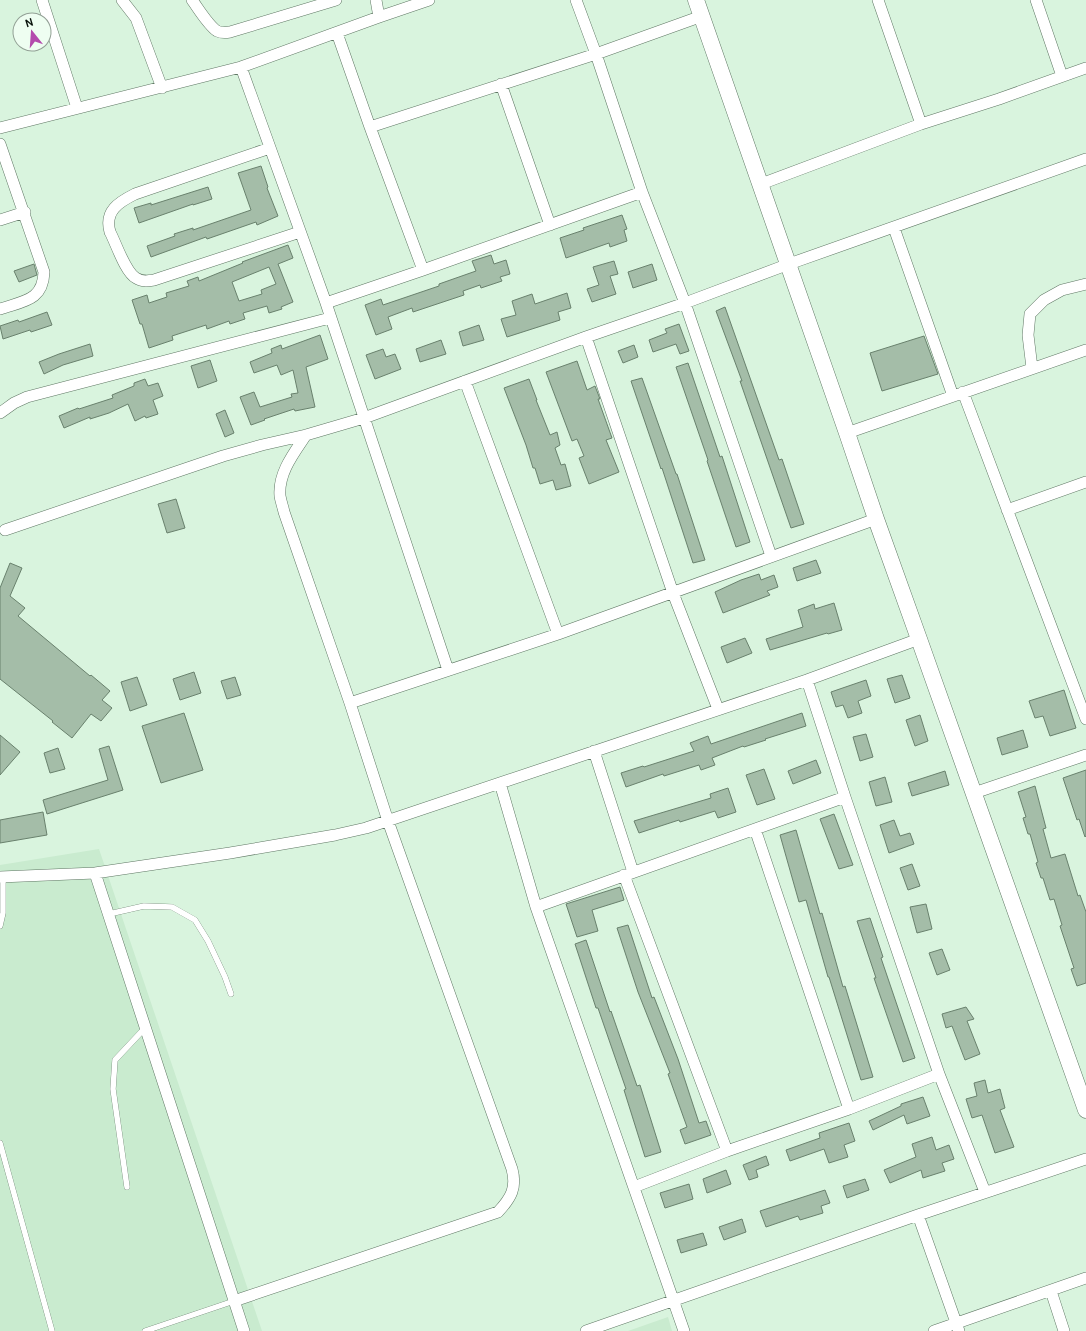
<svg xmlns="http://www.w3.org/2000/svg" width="1086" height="1331" font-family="Overpass,sans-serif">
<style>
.built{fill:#c9ebcf}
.building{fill:#a4bda8;stroke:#69816d;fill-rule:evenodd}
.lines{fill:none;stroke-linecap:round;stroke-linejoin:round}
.lane-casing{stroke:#5f7764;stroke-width:6}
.street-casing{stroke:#5f7764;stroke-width:12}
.secondary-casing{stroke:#5f7764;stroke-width:17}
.lane{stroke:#fff;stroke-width:5.5}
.street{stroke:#fff;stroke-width:11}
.secondary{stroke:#fff;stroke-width:16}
</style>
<rect width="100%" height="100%" fill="#d9f4de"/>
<!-- built -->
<path class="built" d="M99,849L262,1331H0V865Z
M668,1317L672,1331H628Z"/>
<!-- building -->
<path class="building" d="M261,166L268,187L267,188L278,216L257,225L256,222L207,239L206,237L151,257L147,246L175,236L174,234L193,228V230L251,210L238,173Z
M208,187L212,199L193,205V204L139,223L134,208L151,203V205Z
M622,215L627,229L624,230L627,241L610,247L609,243L566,258L560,238L584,230L583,228Z
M288,245L293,258L278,264L293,302L281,307L282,309L269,313L267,306L243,313L245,319L230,324L229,321L207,329L206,325L172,336L173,340L149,348L142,324H140L132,300L147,295L149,303L167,297L166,293L189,286L187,281L198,277L199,281L243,263L242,262ZM269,267L276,284L261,290L262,294L239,301L232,282Z
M491,255L494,264L506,260L510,274L500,277L502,281L481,288L480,285L463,291L464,295L413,312L412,308L388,317L392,329L376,335L365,305L381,299L383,305L439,286V284L476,271L472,261Z
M614,261L618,274L610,276L616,294L592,302L587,289L599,285L593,267Z
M34,264L37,275L19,282L14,271Z
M652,264L657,280L633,288L628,272Z
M567,293L571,308L558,312L560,320L507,337L501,319L516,315L512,301L532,294L535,304Z
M725,307L779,460L782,459L804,524L791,528L740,381H742L716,311Z
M47,312L52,325L31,332L30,330L3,339L0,326L18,320L19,322Z
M679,324L689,351L680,354L676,344L653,352L649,340L667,333L665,329Z
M479,325L484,340L463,346L459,332Z
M320,335L328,359L306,367L315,407L295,411L294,409L264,419L265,420L251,425L240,397L254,392L260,407L292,397L291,394L298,393L293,370L281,375L277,365L254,373L250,362L272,353L271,349L281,345L282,349Z
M924,336L938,374L882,391L870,353Z
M441,340L446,354L420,362L416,349Z
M90,344L93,356L63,365L44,374L39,362L59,354Z
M634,345L638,357L623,363L618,351Z
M383,349L386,357L395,354L401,369L375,379L366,355Z
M210,360L217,381L198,388L191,366Z
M577,361L587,390L595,386L600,399H598L612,438L606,440L619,472L589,484L579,458L584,456L577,439L572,441L546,372Z
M688,363L720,457L722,456L750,542L736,547L707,461L708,460L676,367Z
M642,378L676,474H677L705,560L693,563L662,468L661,469L631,381Z
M145,379L148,386L158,383L163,396L153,400L158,414L146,418L145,416L135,421L128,404L109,413L90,419V417L64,428L59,416L78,408L79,409L113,398L112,395L134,386V383Z
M529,379L537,400H536L550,435L557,432L560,445L555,448L561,465L565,464L571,486L556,490L553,480L540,484L535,468H533L526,445L504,388Z
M225,410L234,433L225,437L216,414Z
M176,499L185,528L167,533L158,504Z
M816,560L821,573L797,581L793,568Z
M10,563L22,568L10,596L25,608L18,616L90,676L91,675L110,691L102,700L112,708L101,721L91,714L72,738L52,722L53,721L0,679V588Z
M759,574L761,580L774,575L778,587L767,591L770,595L723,613L715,592L741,580Z
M834,603L842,630L828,634L827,633L770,650L766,639L803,627L798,610L814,604L815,609Z
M745,638L752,653L727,663L721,647Z
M194,672L201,693L180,700L173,679Z
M902,675L910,698L895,703L887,679Z
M137,677L147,705L130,711L121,682Z
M235,677L241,695L227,699L221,681Z
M866,680L871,696L858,701L862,713L848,718L843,705L836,707L831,692Z
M1064,690L1076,728L1050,736L1043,716L1035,718L1029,701Z
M184,713L203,770L161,783L142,726Z
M802,713L806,726L765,739L766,740L744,747L743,746L712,758L715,765L701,770L699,765L664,776L663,774L626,787L621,773L643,766L644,767L694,751L690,743L708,736L711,744Z
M920,715L928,741L915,746L906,720Z
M1023,730L1028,747L1002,755L997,738Z
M866,734L873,757L860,761L853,737Z
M0,735L20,752L0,775Z
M109,746L123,790L47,814L43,800L108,780L99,749Z
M58,748L65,769L50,773L44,753Z
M816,760L821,773L793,784L788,771Z
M764,769L775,799L757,805L746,775Z
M1086,770V836L1085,837L1079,819L1077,820L1063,778Z
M945,771L949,785L912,796L908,783Z
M885,777L892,802L876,806L869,782Z
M1035,786L1046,828L1043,829L1051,858L1065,854L1078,896L1080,895L1086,912V983L1077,986L1071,969L1074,968L1060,926L1062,925L1054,899L1050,900L1043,878H1041L1036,863L1038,862L1030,834H1028L1023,818L1026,817L1018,792Z
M728,788L736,812L718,818L715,811L680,822L679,820L639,833L634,821L711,798L710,794Z
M43,812L47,835L0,843V820Z
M834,814L853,865L839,869L820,819Z
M894,820L900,836L910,833L914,844L889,853L880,825Z
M796,830L820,914L822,913L843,987L845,986L873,1077L861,1080L829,977H828L806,900L799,902L780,835Z
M912,864L920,886L908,890L900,868Z
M620,887L624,900L592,910L598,931L577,937L566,904Z
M926,904L932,929L917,933L910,907Z
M870,918L883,957L881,958L915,1058L903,1062L874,978H876L857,921Z
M628,925L652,998L654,997L678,1059L699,1123L706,1121L711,1135L685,1144L680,1130L687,1127L668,1074L670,1073L638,992L617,928Z
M586,940L610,1012L611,1011L637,1086L640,1085L661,1152L645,1157L624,1090L626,1089L598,1008H596L575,944Z
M942,949L950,970L937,975L929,953Z
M966,1007L974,1019L967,1021L980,1054L965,1060L952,1026L946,1028L942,1014Z
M985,1080L988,1093L1000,1089L1005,1108L1000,1110L1014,1147L995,1153L982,1115L972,1118L966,1099L977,1096L974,1083Z
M923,1097L930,1116L907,1124L904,1115L873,1130L869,1121L901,1106V1104Z
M849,1123L855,1141L844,1145L848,1157L829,1163L824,1149L790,1161L786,1150L820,1138L819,1133Z
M932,1137L936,1150L949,1145L954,1159L942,1163L945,1171L923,1178L921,1170L890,1183L884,1170L916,1157L912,1144Z
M766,1156L769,1165L756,1170L758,1177L749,1180L743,1165Z
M726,1170L731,1184L707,1193L703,1179Z
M865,1179L869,1190L847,1198L843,1186Z
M689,1184L693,1199L665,1208L660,1193Z
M825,1190L830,1203L821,1206L823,1213L800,1220L798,1216L766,1227L760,1211Z
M742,1219L746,1232L724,1240L719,1227Z
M703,1233L707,1245L681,1253L677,1240Z"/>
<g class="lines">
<defs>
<path id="lane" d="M109,914L144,906L172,907L195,920L208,941L225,977L231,994
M0,926L3,913V878
M0,1143L52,1331
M127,1187L113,1089L115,1060L145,1028
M145,1331L234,1301"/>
<path id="street" d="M42,0L77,108
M122,0L136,18L162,88
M192,0C198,8 208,25 217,31C221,33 225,33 230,32L336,0
M376,0L379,17
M576,0L596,54L642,192L685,303L771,556
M878,0L921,124
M1036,0L1062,76
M337,33L370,127L423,270
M241,67L326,303L448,670
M501,84L550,225
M370,127L596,54L702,16
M0,128L241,67L379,17L429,0
M0,144L44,272C43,301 23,301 0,309
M270,148L135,194C119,202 104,211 110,232C116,243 125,272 136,278C142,282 148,281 154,280L300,232
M761,184L921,124L999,99L1086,68
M0,220L25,212
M894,228L953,396
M326,303L423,270L642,192
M586,337L673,593L718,709
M1032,368L1028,335L1030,314L1044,300L1062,290L1086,284
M465,381L558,634
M963,392L1086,719
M0,413L14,403L27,397L330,318
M847,433L1086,350
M1007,510L1086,482
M5,530L223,456L262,445L306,435L364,418L586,337L685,303L789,264L1086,159
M807,680L845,797L939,1074L985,1192
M350,703L558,634L876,519
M594,751L633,872
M500,783L536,907L684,1331
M974,793L1086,755
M755,829L849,1109
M95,873L244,1331
M624,875L727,1151
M0,877L95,873L230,853L335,835L366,828L807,680L919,639
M536,907L845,797
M634,1187L727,1151L849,1109L939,1074
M918,1215L959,1331
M1051,1291L1064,1331
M234,1301L498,1212C511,1198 517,1188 512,1169L388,821L350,703L284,512C283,507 281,502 280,496C278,473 294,453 306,435
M586,1331L918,1215L1086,1159
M934,1331L1086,1278"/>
<path id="secondary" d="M696,0L847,433L876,519L919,639L1086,1110"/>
</defs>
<!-- lane casing -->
<use href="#lane" class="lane-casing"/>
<!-- street casing -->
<use href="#street" class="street-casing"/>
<!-- secondary casing -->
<use href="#secondary" class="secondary-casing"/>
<!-- lane -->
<use href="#lane" class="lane"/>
<!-- street -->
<use href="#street" class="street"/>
<!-- secondary -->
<use href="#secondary" class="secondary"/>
</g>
<!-- north arrow -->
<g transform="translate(32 32) rotate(343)"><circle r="19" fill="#eefef1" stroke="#92a095"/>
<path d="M0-3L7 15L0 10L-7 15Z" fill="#b44bad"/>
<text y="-6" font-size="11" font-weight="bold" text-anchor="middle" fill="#09120b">N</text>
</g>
</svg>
